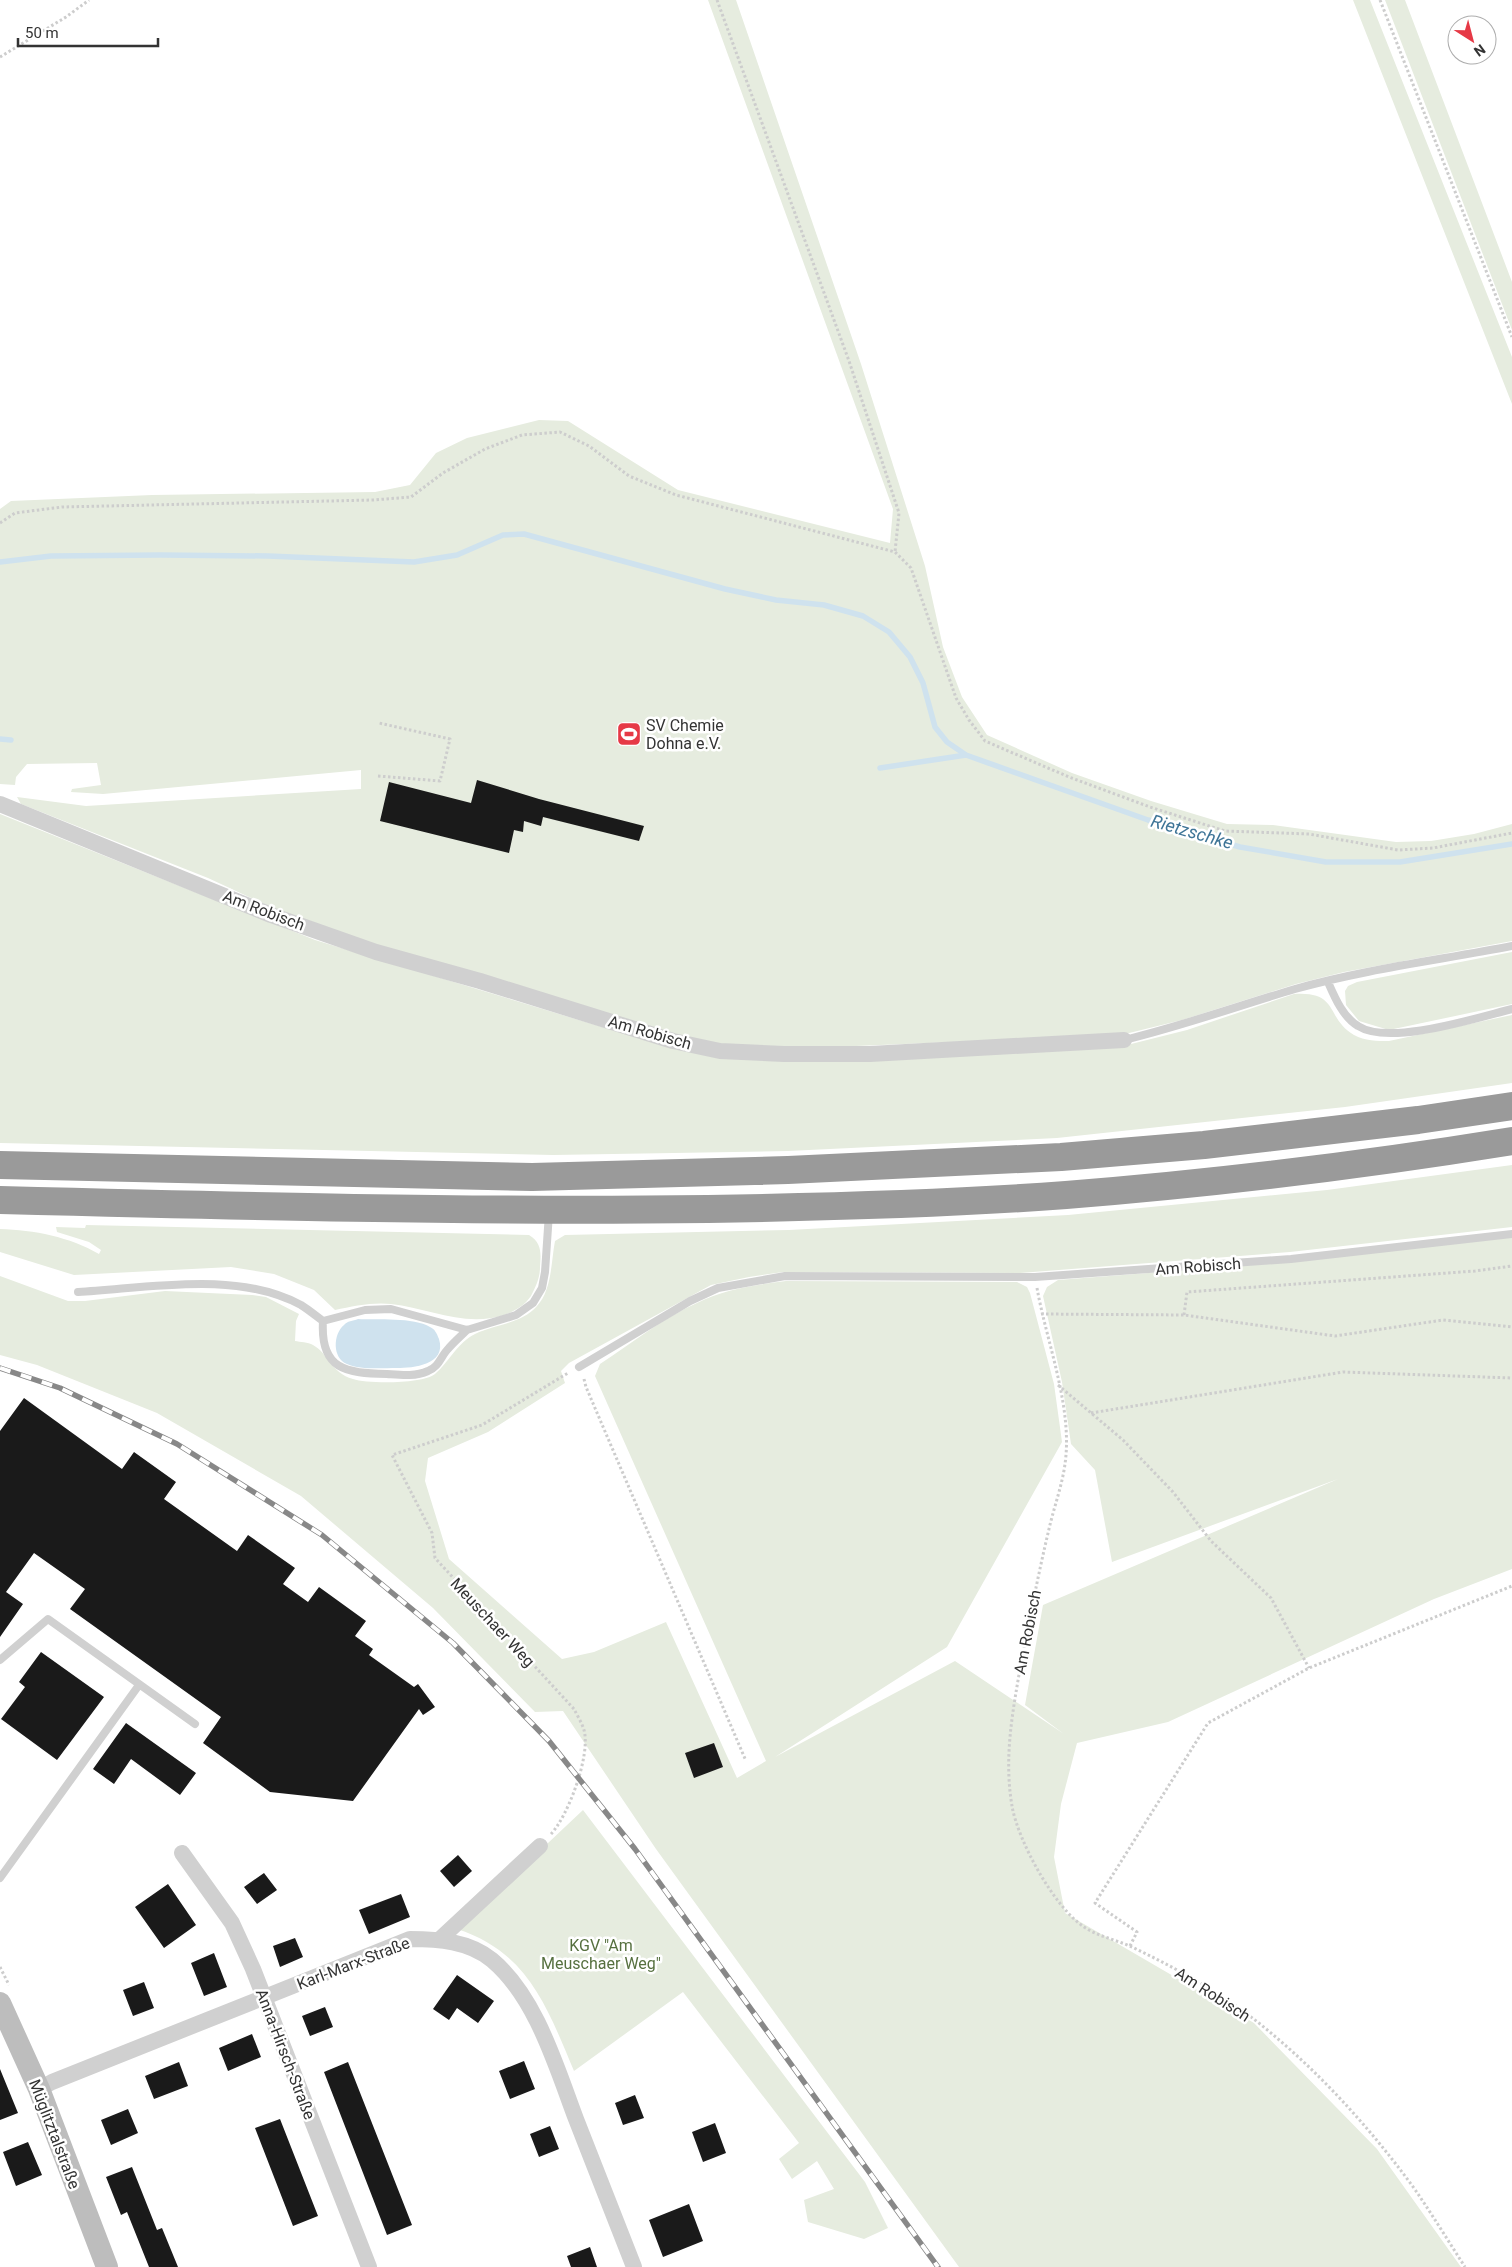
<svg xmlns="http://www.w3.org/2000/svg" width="1512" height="2267" font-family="Roboto,sans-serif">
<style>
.green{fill:#e6ecdf}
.water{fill:#cfe2ee}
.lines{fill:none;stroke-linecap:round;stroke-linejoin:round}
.stream{stroke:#cfe2ee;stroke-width:5.5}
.building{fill:#1a1a1a}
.path{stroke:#cdcdcd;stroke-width:3;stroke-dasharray:2.5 2.5;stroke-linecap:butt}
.service{stroke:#d0d0d0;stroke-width:8}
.minor{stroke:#d0d0d0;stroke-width:16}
.secondary{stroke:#bdbdbd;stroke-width:22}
.motorway{stroke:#9a9a9a;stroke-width:28}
.rail-casing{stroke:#888;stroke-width:5.5}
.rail{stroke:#fff;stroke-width:4;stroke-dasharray:11;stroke-linecap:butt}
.labels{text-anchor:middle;stroke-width:5;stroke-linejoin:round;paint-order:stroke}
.poi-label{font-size:16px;fill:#333;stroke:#fff;text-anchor:start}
.street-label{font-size:16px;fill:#333;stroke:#fff}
.park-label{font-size:16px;fill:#56703f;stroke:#fff}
.water-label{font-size:18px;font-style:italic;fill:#3f7597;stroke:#fff}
</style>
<rect width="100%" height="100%" fill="#fff"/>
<!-- green -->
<path class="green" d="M708,0H736L861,364L925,566L943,647L962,697L987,735L1072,773L1151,801L1227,824L1273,825L1396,842L1431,841L1474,834L1512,824V941L1344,972L1296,984L1182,1020L1121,1035L784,1049L720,1044L666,1034L377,946L273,908L208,878L21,804L17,797L86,806L361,789V770L103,794L71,792L72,789L101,785L97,763L27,764L16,777L15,785L0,784V509L11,501L152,495L375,492L410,485L436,453L467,438L539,420L568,421L678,490L890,543L893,509Z
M1353,0H1370L1512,357V404Z
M1385,0H1405L1512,282V330Z
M0,814L315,940L678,1050L1123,1046L1187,1030L1294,994C1340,991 1325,1018 1354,1035C1365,1041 1377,1041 1389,1041L1512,1015V1083L1345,1107L1057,1138L788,1151L553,1155L0,1143Z
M1512,952V1004L1389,1030L1359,1021L1346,1005L1345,991L1348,986L1357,982Z
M1512,1165V1227L1290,1252L1020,1273L783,1272L749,1277L711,1285L569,1363L561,1371L565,1383L488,1432L428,1458L425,1481L449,1559L562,1659L594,1652L666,1622L737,1778L766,1761L595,1376L600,1364C632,1343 663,1318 697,1303C725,1289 755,1285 786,1281L1017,1282L1027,1287L1030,1293L1054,1384L1062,1442L947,1647L775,1757L955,1661L1064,1734L1025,1705L1043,1605L1338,1479L1112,1562L1095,1470L1071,1444L1062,1382L1043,1296L1047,1287L1058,1280L1291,1262L1512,1236V1569L1434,1599L1168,1722L1077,1743L1061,1804L1054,1857L1065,1913L1254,2023L1377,2149L1461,2267H959L656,1849L563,1711L535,1712L433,1608L301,1496L157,1413L37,1365L0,1355V1276L68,1301H85L165,1291L252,1295L266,1297L299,1314L296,1321L295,1341C300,1342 308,1342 313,1345C328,1353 331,1373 353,1379C368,1384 423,1384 435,1374C450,1361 457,1343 475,1334C496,1324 521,1324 537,1306C552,1290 551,1262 555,1241L565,1235L789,1230L1068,1215L1327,1190Z
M86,1225L529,1235C542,1243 541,1253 540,1267C540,1278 536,1286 531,1296C524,1306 515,1311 504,1315C465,1328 429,1308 391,1304C373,1302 353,1306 335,1310L314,1290L274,1274L231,1267L74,1275L0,1252V1229C34,1230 70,1237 99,1254L101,1250L89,1242L57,1232L56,1227L85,1228Z
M583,1810L865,2182L888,2228L864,2239L808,2222L804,2200L834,2189L817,2161L792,2179L779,2159L799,2143L683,1992L574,2071C547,2007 528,1952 457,1929Z"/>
<!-- water -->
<path class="water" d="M358,1319C376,1320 414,1317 430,1327C435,1329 437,1334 439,1339C447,1365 413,1368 397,1368C382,1368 360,1370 347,1364C332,1358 333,1334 344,1325C347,1321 353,1321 358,1319Z"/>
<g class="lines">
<!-- stream -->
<path class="stream" d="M0,562L51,556L160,555L268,556L414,562L457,555L503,535L524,534L725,589L776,600L824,605L863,616L889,632L910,657L923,683L935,727L947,742L966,755
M0,739L11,740
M880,768L966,755L1148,820L1240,847L1326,862H1400L1512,844"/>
</g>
<!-- building -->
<path class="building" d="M477,780L539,799L644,826L639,841L543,817L541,826L524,821L523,832L514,830L509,853L380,821L389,782L471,803Z
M24,1398L122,1469L134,1452L176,1482L164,1499L237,1551L248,1535L295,1568L283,1584L308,1602L319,1587L366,1621L355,1636L373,1649L369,1655L414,1687L418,1684L435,1707L423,1715L419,1709L353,1801L270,1792L203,1743L221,1717L70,1609L85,1589L34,1553L6,1592L23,1604L0,1637V1431Z
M41,1652L104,1697L57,1760L1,1719L25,1687L19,1682Z
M126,1723L196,1773L180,1795L131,1759L114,1784L93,1769Z
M714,1743L723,1767L694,1778L685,1753Z
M458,1855L472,1871L454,1887L440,1871Z
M264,1873L277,1890L257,1904L244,1887Z
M168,1884L196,1925L164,1948L135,1907Z
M401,1894L410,1917L369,1934L359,1910Z
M295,1938L303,1957L280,1967L273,1946Z
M214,1953L227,1987L204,1996L191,1963Z
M457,1975L494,2001L478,2023L457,2008L449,2020L433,2009Z
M144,1982L154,2008L133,2016L123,1990Z
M325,2007L333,2027L310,2036L302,2016Z
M252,2034L261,2057L228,2071L219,2048Z
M524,2061L535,2089L510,2099L499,2071Z
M179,2062L188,2086L154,2099L145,2076Z
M348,2062L412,2225L387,2235L324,2072Z
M0,2069L18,2113L0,2120Z
M635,2095L644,2118L623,2125L615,2103Z
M128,2109L138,2133L111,2145L101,2120Z
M280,2119L318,2216L293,2226L255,2128Z
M715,2123L726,2153L703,2162L692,2132Z
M550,2126L559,2149L539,2157L530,2134Z
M28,2142L42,2175L16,2186L3,2152Z
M132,2167L157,2230L162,2228L178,2267H149L127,2212L121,2215L106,2177Z
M689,2204L703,2241L663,2257L649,2220Z
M590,2247L597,2267H571L567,2256Z"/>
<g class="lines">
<!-- path -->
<path class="path" d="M717,0L849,361L899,513L895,552
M1380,0L1512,337
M0,57L66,17L89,0
M0,523L15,513L62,507L373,500L411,497L443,473L485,449L522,435L560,432L589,446L629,476L676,495L895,552L911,568L956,698L969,720L985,741L1069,777L1150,807L1225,831L1309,834L1398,850L1433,848L1512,833
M378,776L440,781L450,739L379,723
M1037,1288C1047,1344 1073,1408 1065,1464C1062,1486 1054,1507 1049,1529C1038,1575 1029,1622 1020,1669C1012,1715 1004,1759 1012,1806C1018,1841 1054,1907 1084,1927C1099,1937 1118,1940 1134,1948C1182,1971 1230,1998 1271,2033C1325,2078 1375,2134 1416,2191C1433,2216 1449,2242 1465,2267
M1041,1314L1184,1315L1335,1336L1443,1320L1512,1327
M1184,1315L1187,1292L1475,1271L1512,1266
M584,1379L586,1387L746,1761
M1058,1385L1123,1440L1173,1492L1211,1541L1271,1598L1309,1668
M1091,1413L1343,1372L1512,1378
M551,1834C568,1816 591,1755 584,1730C582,1723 577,1715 574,1709L435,1558L432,1533L392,1455L482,1425L568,1373
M1130,1946L1137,1932L1095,1903L1208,1723L1309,1668L1512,1586
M0,1967L9,1985"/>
<!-- service -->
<path class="service" d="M1328,982C1335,998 1343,1017 1358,1026C1389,1046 1476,1018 1512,1009
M1124,1040C1182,1026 1238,1006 1295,989C1366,969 1440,960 1512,946
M78,1292C149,1288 236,1270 301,1305C309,1310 316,1316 323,1321L365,1310L391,1309L467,1330L516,1315L533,1303L542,1288L545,1272L549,1213
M323,1321C320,1370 346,1373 387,1374C400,1375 415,1377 428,1371C439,1367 441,1356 448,1349C454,1342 461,1336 467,1330
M579,1367L690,1301L718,1288L785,1276L1035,1277L1291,1259L1512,1234
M0,1660L48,1619L195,1724
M0,1878L139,1685"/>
<!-- minor -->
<path class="minor" d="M0,804L271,915L376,952L480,981L673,1041L720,1051L784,1054H870L1124,1040
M182,1853L232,1923L253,1969L369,2267
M440,1939L540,1846
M39,2089L52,2082L410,1939C438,1939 469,1941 492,1960C536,1997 556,2066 576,2119C595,2168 615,2218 634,2267"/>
<!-- secondary -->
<path class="secondary" d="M0,2003L39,2089L107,2267"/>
<!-- motorway -->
<path class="motorway" d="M0,1165L532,1177L788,1170L1061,1157L1204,1145L1418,1120L1512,1106
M0,1200C236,1206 472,1212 708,1209C827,1207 947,1204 1066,1195C1215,1183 1364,1165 1512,1141"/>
<defs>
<path id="rail" d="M0,1368L60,1388L177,1444L322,1535L453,1643L549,1741L635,1849L938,2267"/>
</defs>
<!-- rail casing -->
<use href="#rail" class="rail-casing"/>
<!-- rail -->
<use href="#rail" class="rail"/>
</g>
<!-- icons -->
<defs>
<symbol id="stadium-square" viewBox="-11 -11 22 22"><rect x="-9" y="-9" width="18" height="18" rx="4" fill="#e63946" stroke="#fff"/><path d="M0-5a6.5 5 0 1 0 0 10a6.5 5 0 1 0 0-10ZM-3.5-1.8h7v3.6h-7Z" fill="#fff"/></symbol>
</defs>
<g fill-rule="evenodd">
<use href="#stadium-square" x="615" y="720" width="28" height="28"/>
</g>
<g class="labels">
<!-- poi labels -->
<g class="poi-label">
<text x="646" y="731">SV Chemie<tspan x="646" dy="18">Dohna e.V.</tspan></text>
</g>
<!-- street labels -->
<g class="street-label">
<text transform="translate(264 910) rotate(21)" y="6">Am Robisch</text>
<text transform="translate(650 1032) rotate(16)" y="6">Am Robisch</text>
<text transform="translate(1198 1266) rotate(-4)" y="6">Am Robisch</text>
<text transform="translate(493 1622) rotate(47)" y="6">Meuschaer Weg</text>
<text transform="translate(1027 1632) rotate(-79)" y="6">Am Robisch</text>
<text transform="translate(353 1963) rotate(-21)" y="6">Karl-Marx-Straße</text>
<text transform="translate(1213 1994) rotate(33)" y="6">Am Robisch</text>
<text transform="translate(286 2054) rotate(69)" y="6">Anna-Hirsch-Straße</text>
<text transform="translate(55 2134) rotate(69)" y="6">Müglitztalstraße</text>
</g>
<!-- park labels -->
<g class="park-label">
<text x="601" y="1951">KGV "Am<tspan x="601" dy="18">Meuschaer Weg"</tspan></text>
</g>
<!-- water labels -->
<g class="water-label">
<text transform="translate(1192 832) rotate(16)" y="6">Rietzschke</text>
</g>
</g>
<!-- north arrow -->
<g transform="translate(1472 40) rotate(144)"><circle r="24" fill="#ffffff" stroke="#adadad"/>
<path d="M0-4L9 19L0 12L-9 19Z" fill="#e63946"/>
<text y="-8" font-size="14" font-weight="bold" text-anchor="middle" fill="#333333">N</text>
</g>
<!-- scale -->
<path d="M18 38v8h140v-8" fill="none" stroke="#333333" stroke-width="2.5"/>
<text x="25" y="38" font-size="15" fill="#333333" stroke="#ffffff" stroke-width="4" paint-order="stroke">50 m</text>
</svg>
